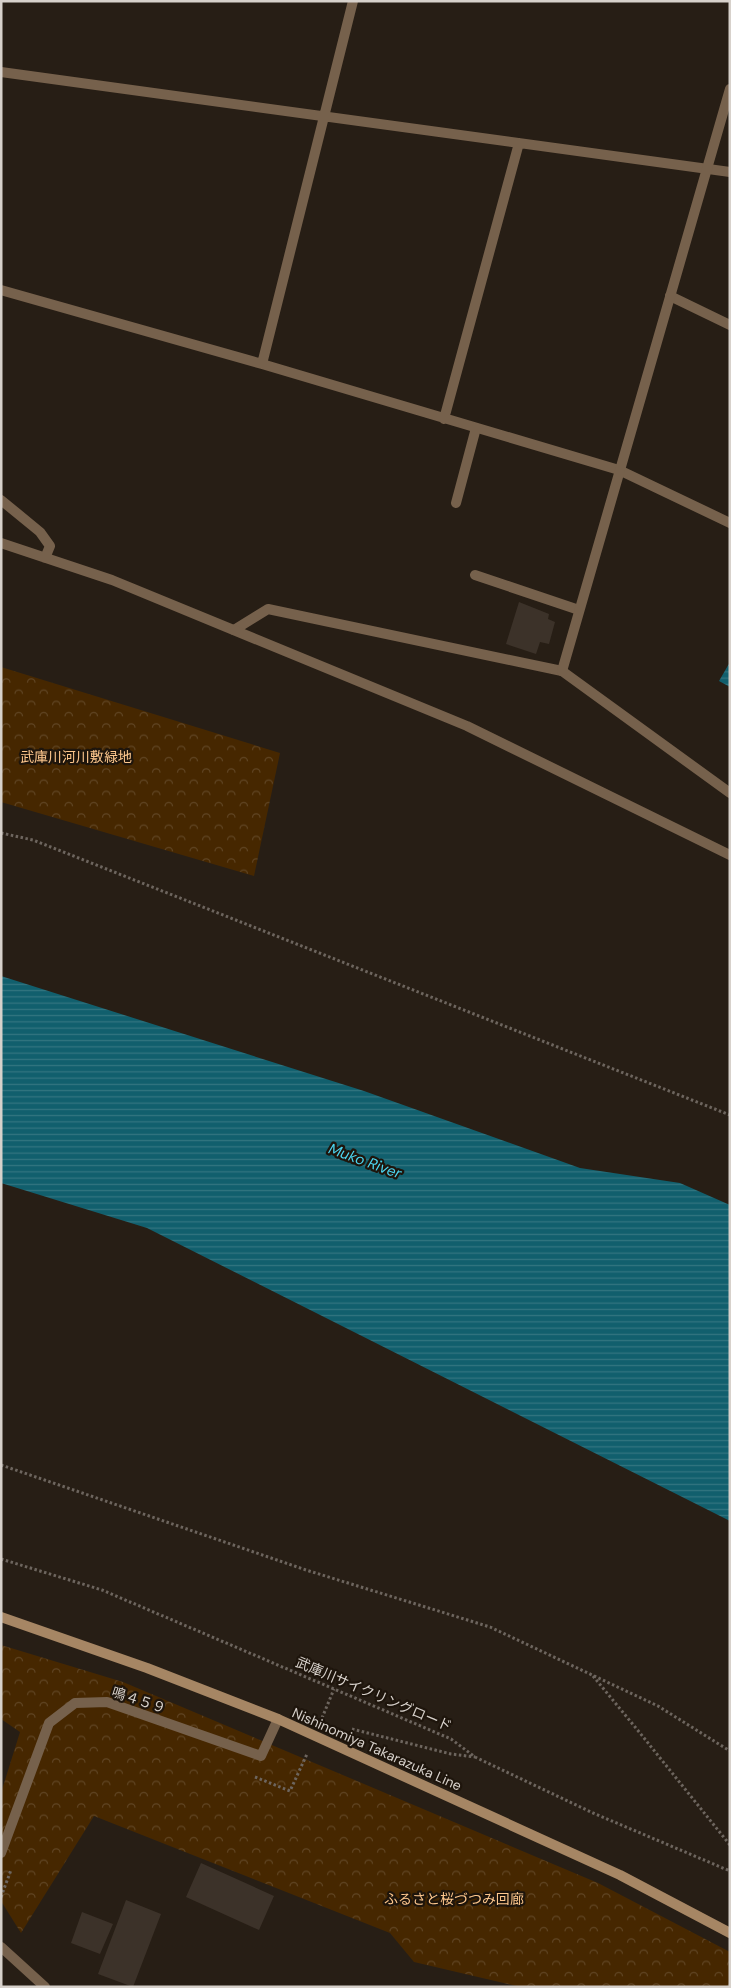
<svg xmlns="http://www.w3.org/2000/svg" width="731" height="1988" font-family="'DM Sans','Noto Sans JP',sans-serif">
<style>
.forest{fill:url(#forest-crowns)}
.water{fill:url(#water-rules)}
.building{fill:#3c3229}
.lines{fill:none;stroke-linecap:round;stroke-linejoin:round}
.path{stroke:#6d655e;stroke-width:3;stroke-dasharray:2.5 2.5;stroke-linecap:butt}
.pedestrian{stroke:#76614c;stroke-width:10}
.minor{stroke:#76614c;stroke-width:10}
.tertiary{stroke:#76614c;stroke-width:10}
.secondary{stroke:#a68664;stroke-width:10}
.labels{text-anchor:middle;stroke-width:4.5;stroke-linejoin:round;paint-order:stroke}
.park-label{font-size:14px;fill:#fec78d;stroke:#1e150c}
.street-label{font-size:14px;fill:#d7d1cb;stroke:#1e150c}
.water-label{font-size:15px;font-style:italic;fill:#4cd5f0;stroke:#1e150c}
</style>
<defs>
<pattern id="forest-crowns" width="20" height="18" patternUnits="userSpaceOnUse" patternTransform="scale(1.25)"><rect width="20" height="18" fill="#462700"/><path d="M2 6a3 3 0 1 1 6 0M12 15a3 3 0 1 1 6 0" fill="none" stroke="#604524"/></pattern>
<pattern id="water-rules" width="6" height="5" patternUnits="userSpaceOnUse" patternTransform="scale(1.25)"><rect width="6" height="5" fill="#115f6d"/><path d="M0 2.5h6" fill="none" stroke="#337580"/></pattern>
</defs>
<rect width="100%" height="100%" fill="#271e15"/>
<!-- forest -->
<path class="forest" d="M1,667L280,753L254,876L1,802Z
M1,1645L123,1682L598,1883L730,1952V1987H521L414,1962L390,1933L94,1816L21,1933L1,1901V1793L20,1732L1,1719Z"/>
<!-- water -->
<path class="water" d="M730,662V687L719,681Z
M1,976L364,1091L580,1168L680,1183L730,1205V1521L147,1228L1,1183Z"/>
<!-- building -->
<path class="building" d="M519,602L549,614L548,619L555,622L549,644L540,642L536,654L506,644Z
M201,1863L274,1896L259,1930L186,1897Z
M126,1900L161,1914L133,1987L98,1974Z
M82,1912L113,1924L100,1954L71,1943Z"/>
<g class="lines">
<!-- path -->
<path class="path" d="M1,833L33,840L730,1115
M1,1465L306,1570L490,1627L658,1706L730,1751
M1,1559L102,1590L334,1689L451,1739L475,1757L593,1813L730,1871
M593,1676L640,1733L730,1845
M322,1718L334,1689
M352,1729L451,1754L475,1757
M255,1777L290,1791L307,1754
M1,1897L11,1870"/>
<!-- pedestrian -->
<path class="pedestrian" d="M234,630L268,609L562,671"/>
<!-- minor -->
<path class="minor" d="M1,72L730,172
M1,290L262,364L619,470L730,523
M670,296L730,325
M262,364L353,1
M444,419L519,143
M1,500L40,532L50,546L45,558
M456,503L476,428
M1,543L112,580L467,726L730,855
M475,575L579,610
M562,671L730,793
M1,1853L49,1723L75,1703L107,1702L261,1756L278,1719"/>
<!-- tertiary -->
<path class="tertiary" d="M562,671L730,89
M1,1947L45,1987"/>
<!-- secondary -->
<path class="secondary" d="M1,1617L147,1668L278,1719L620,1875L730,1933"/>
</g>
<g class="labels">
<!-- park labels -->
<g class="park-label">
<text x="76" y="762">武庫川河川敷緑地</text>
<text x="454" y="1904">ふるさと桜づつみ回廊</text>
</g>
<!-- street labels -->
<g class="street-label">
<text transform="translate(374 1694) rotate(23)" y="5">武庫川サイクリングロード</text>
<text transform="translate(139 1700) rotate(18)" y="5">鳴４５９</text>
<text transform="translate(377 1749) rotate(24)" y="5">Nishinomiya Takarazuka Line</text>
</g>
<!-- water labels -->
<g class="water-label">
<text transform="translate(365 1161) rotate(20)" y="5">Muko River</text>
</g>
</g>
<!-- border -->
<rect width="731" height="1988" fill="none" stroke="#d7d1cb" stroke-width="5"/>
</svg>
